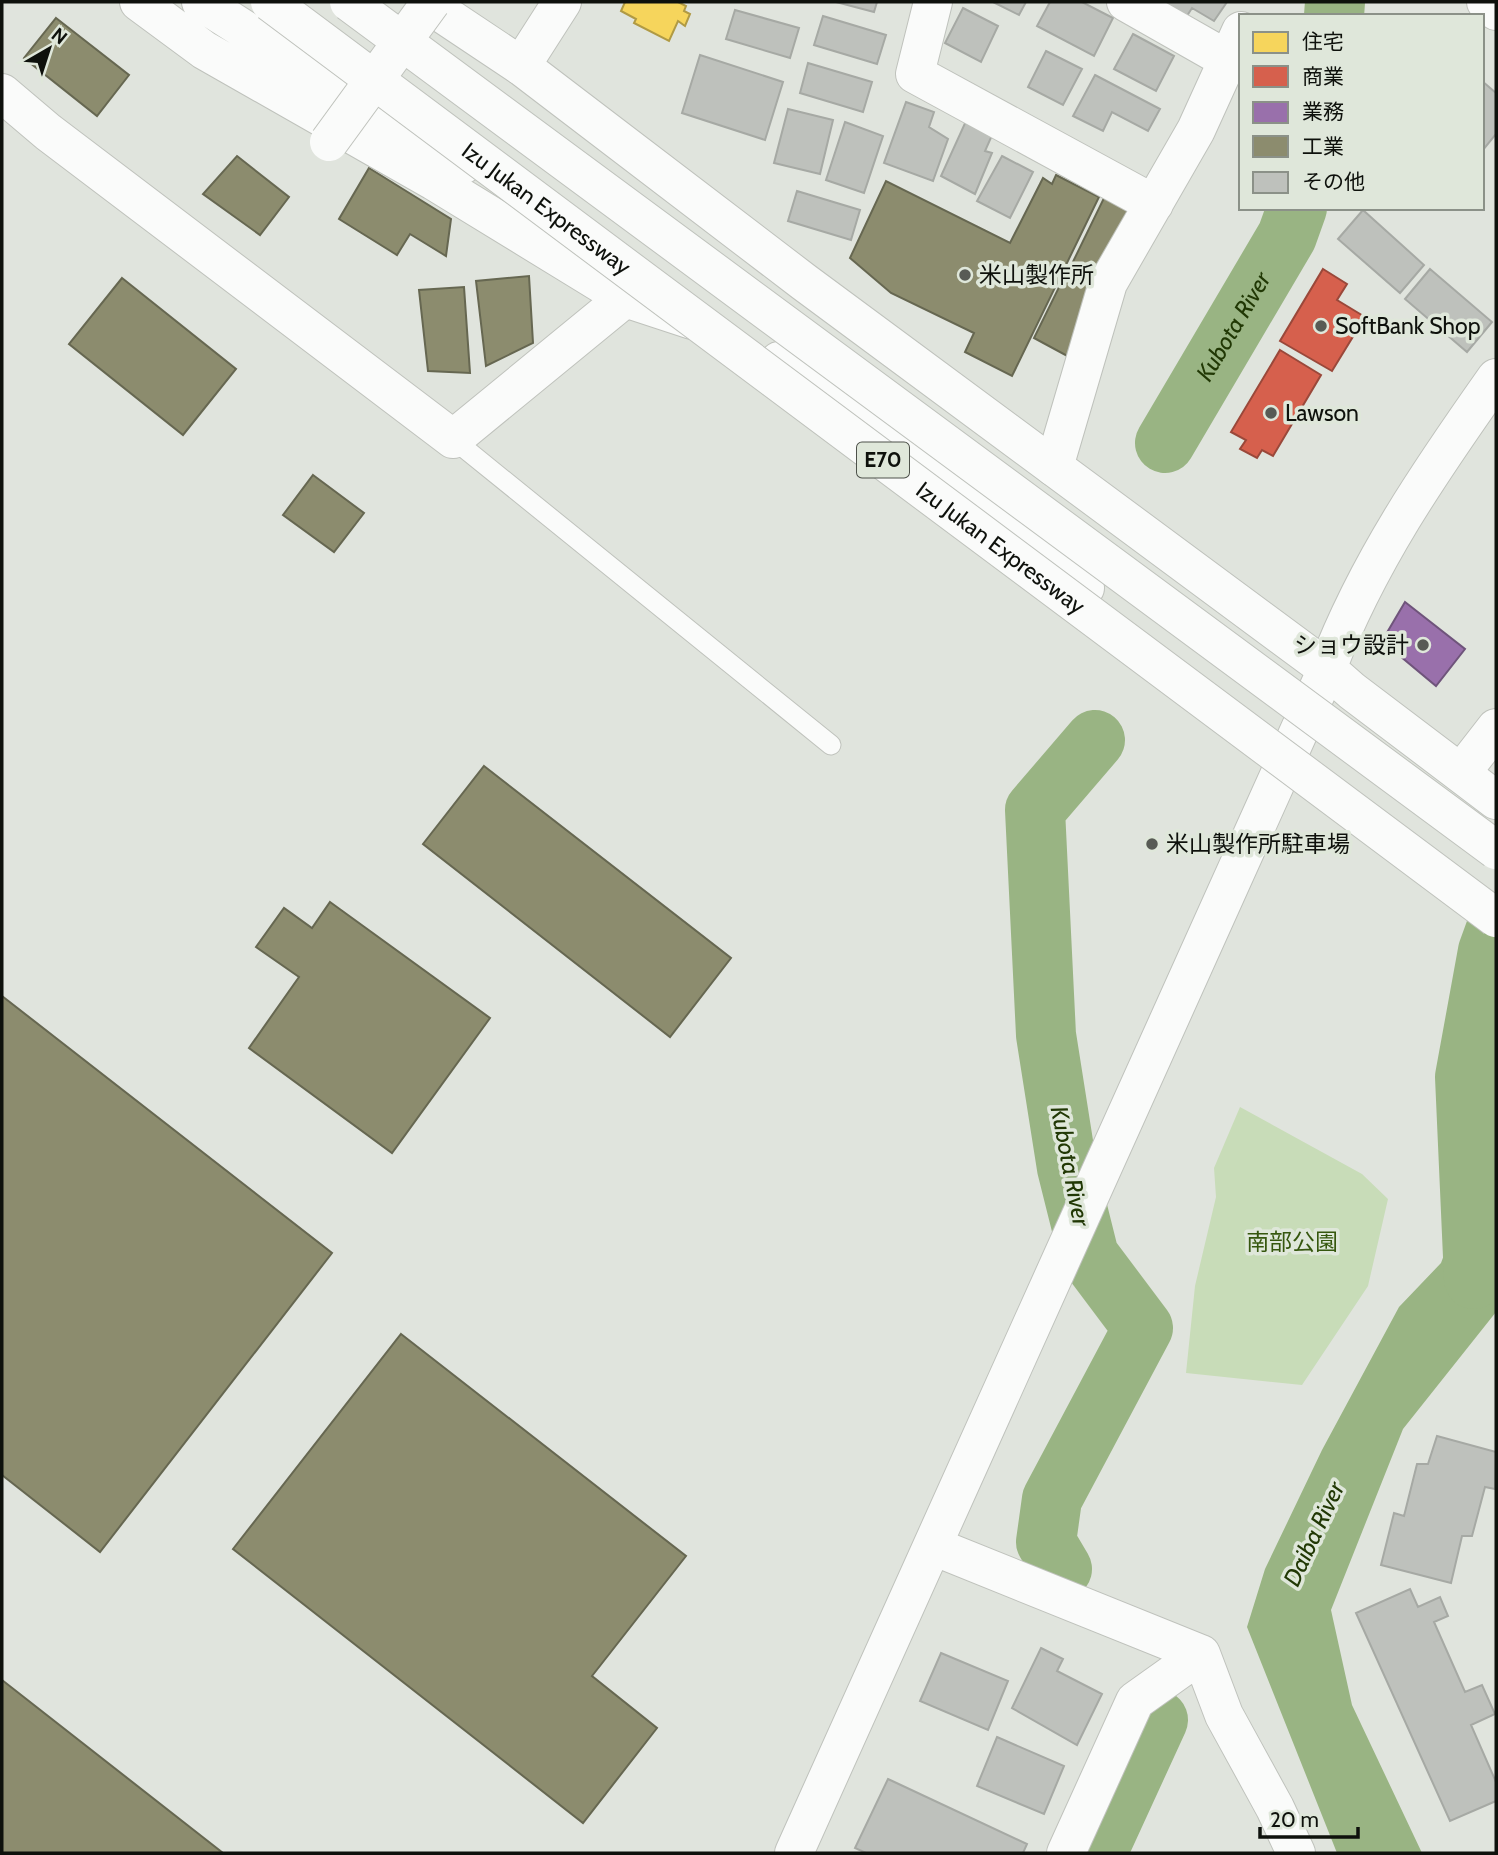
<svg xmlns="http://www.w3.org/2000/svg" width="1498" height="1855" font-family="Cabin,'Noto Sans JP',sans-serif">
<style>
.green{fill:#c8dcb8}
.water{fill:#99b483}
.homes{fill:#f6d55c;stroke:#b09a44;stroke-width:2}
.shops{fill:#d6604d;stroke:#9a483a;stroke-width:2}
.offices{fill:#9970ab;stroke:#6f547b;stroke-width:2}
.industry{fill:#8c8c6e;stroke:#666751;stroke-width:2}
.lines{fill:none;stroke-linecap:round;stroke-linejoin:round}
.river{stroke:#99b483;stroke-width:60}
.building{fill:#bec1bc;stroke:#a6a9a4;stroke-width:2}
.lane-casing{stroke:#bfc2bc;stroke-width:21}
.street-casing{stroke:#bfc2bc;stroke-width:40}
.secondary-casing{stroke:#bfc2bc;stroke-width:40}
.lane{stroke:#fafbfa;stroke-width:19}
.street{stroke:#fafbfa;stroke-width:38}
.secondary{stroke:#fafbfa;stroke-width:38}
.street-bridge-casing{stroke:#bfc2bc;stroke-width:40;stroke-linecap:butt}
.highway-bridge-casing{stroke:#bfc2bc;stroke-width:40;stroke-linecap:butt}
.street-bridge{stroke:#fafbfa;stroke-width:38}
.highway-bridge{stroke:#fafbfa;stroke-width:38}
.poi-dot{fill:#585b55;stroke:#dfe7da;stroke-width:2.5}
.labels{text-anchor:middle;stroke-width:7;stroke-linejoin:round;paint-order:stroke}
.shield{fill:#dfe7da;stroke:#4d514a;stroke-width:2}
.shield-label{font-size:21px;font-weight:bold;fill:#0e110c}
.street-label{font-size:23px;fill:#0e110c;stroke:#dfe7da}
.poi-label{font-size:23px;fill:#0e110c;stroke:#dfe7da;text-anchor:start}
.park-label{font-size:23px;fill:#36570e;stroke:#dfe7da}
.water-label{font-size:24px;font-style:italic;fill:#213805;stroke:#dfe7da}
</style>
<rect width="100%" height="100%" fill="#e0e4dd"/>
<!-- green -->
<path class="green" d="M1240,1107L1362,1174L1388,1199L1368,1286L1302,1385L1186,1373L1195,1286L1216,1197L1214,1168Z"/>
<!-- water -->
<path class="water" d="M1466,1196L1496,1215V1312L1403,1429L1331,1610L1352,1705L1422,1853H1337L1247,1627L1265,1569L1322,1450L1399,1307L1441,1263Z"/>
<!-- homes -->
<path class="homes" d="M625,2H678L686,6L684,11L690,14L685,26L678,21L669,41L634,23L636,19L621,11Z"/>
<!-- shops -->
<path class="shops" d="M1323,269L1347,284L1337,300L1365,317L1332,371L1280,341Z
M1280,350L1321,375L1273,456L1262,450L1257,458L1240,449L1246,440L1231,432Z"/>
<!-- offices -->
<path class="offices" d="M1405,602L1465,649L1436,686L1382,641Z"/>
<!-- industry -->
<path class="industry" d="M56,18L129,75L97,116L24,58Z
M237,156L289,197L260,235L203,194Z
M369,168L451,219L446,256L410,234L397,255L339,219Z
M1056,175L1099,197L1012,376L965,352L974,333L891,293L850,258L886,181L1010,243L1043,178L1052,184Z
M1104,198L1128,210L1091,283L1068,272Z
M1066,273L1093,285L1071,358L1034,338Z
M529,276L533,343L486,366L476,281Z
M122,278L236,369L183,435L69,344Z
M464,287L470,373L428,371L419,290Z
M313,475L364,513L334,552L283,515Z
M484,766L731,958L670,1037L423,844Z
M330,902L490,1018L392,1153L249,1048L299,977L256,947L284,908L312,928Z
M2,996L332,1253L100,1552L2,1475Z
M401,1334L686,1556L592,1676L657,1728L583,1823L233,1549Z
M2,1680L223,1853H2Z"/>
<g class="lines">
<!-- river -->
<g class="river">
<path d="M1334,16L1335,2"/>
<path id="s1" d="M1165,443L1287,236L1297,208"/>
<path d="M1474,1279L1465,1077L1488,951L1496,929"/>
<path d="M1062,1569L1046,1542L1052,1499L1143,1328L1089,1256L1067,1168L1046,1035L1035,810L1095,740"/>
<path d="M1097,1853L1158,1720"/>
</g>
</g>
<!-- building -->
<path class="building" d="M836,2H877L874,12Z
M993,2H1026L1019,15Z
M1050,2H1082L1113,18L1094,56L1037,26Z
M1164,2H1227L1214,21L1192,8L1185,19Z
M963,8L998,26L981,62L945,43Z
M735,10L799,28L790,58L726,39Z
M823,16L886,35L877,64L814,45Z
M1133,34L1174,56L1156,91L1114,69Z
M1046,51L1082,69L1063,105L1028,87Z
M700,55L783,82L765,140L682,113Z
M808,63L872,82L863,112L800,93Z
M1095,75L1160,109L1148,131L1112,112L1103,131L1073,116Z
M1482,81L1496,93V134L1483,150Z
M906,102L934,112L929,127L948,139L933,181L884,163Z
M788,109L833,120L820,174L774,163Z
M966,121L993,133L985,151L992,153L975,194L941,176Z
M845,122L883,136L864,193L826,180Z
M1002,156L1033,172L1010,218L977,201Z
M797,191L860,210L851,240L788,221Z
M1363,210L1424,265L1400,293L1338,239Z
M1430,269L1492,322L1467,352L1405,299Z
M1437,1436L1496,1452L1495,1489L1485,1487L1472,1536H1462L1451,1583L1381,1565L1394,1513L1404,1516L1417,1464H1428Z
M1410,1589L1418,1607L1440,1597L1448,1616L1434,1622L1465,1692L1482,1685L1495,1714L1471,1725L1496,1782V1801L1450,1821L1356,1613Z
M1041,1648L1063,1659L1057,1671L1102,1694L1077,1745L1012,1708Z
M941,1653L1008,1681L988,1730L920,1701Z
M997,1737L1064,1766L1044,1814L977,1786Z
M888,1779L1027,1844L1023,1853H866L855,1848Z"/>
<g class="lines">
<defs>
<path id="lane" d="M453,439L831,745"/>
<path id="street" d="M933,2L915,74L1154,204
M1126,2L1228,60
M1486,2L1496,11
M521,66L562,2
M2,93L48,132L453,439L625,298
M1054,467L1108,283L1196,130L1241,31
M1461,773L1496,728
M933,1546L1201,1654L1224,1715L1275,1808L1296,1853
M1066,1853L1135,1701L1201,1654"/>
<path id="secondary" d="M139,2L204,50L434,181L625,298L692,320
M201,2L339,90L464,164
M425,2L521,66L804,282L1327,669L1352,691L1496,800
M779,361L867,421L1085,588
M794,1853L1327,669C1367,563 1431,470 1496,378"/>
</defs>
<!-- lane casing -->
<use href="#lane" class="lane-casing"/>
<!-- street casing -->
<use href="#street" class="street-casing"/>
<!-- secondary casing -->
<use href="#secondary" class="secondary-casing"/>
<!-- lane -->
<use href="#lane" class="lane"/>
<!-- street -->
<use href="#street" class="street"/>
<!-- secondary -->
<use href="#secondary" class="secondary"/>
<defs>
<path id="street-bridge" d="M329,142L431,2"/>
<g id="highway-bridge">
<path id="s2" d="M270,2L1496,918"/>
<path d="M349,2L1496,850"/>
</g>
</defs>
<!-- street-bridge casing -->
<use href="#street-bridge" class="street-bridge-casing"/>
<!-- highway-bridge casing -->
<use href="#highway-bridge" class="highway-bridge-casing"/>
<!-- street-bridge -->
<use href="#street-bridge" class="street-bridge"/>
<!-- highway-bridge -->
<use href="#highway-bridge" class="highway-bridge"/>
</g>
<!-- markers -->
<g class="poi-dot">
<circle cx="965" cy="275" r="7"/>
<circle cx="1321" cy="326" r="7"/>
<circle cx="1271" cy="413" r="7"/>
<circle cx="1423" cy="645" r="7"/>
<circle cx="1152" cy="844" r="7"/>
</g>
<g class="labels">
<!-- shield labels -->
<rect class="shield" x="857" y="442.5" width="52" height="35" rx="5"/>
<g class="shield-label">
<text x="883" y="467">E70</text>
</g>
<!-- street labels -->
<g class="street-label">
<text dy="8" stroke="none"><textPath href="#s2" startOffset="345">Izu Jukan Expressway</textPath></text>
<text dy="8" stroke="none"><textPath href="#s2" startOffset="912">Izu Jukan Expressway</textPath></text>
</g>
<!-- poi labels -->
<g class="poi-label">
<text x="979" y="283">米山製作所</text>
<text x="1335" y="334">SoftBank Shop</text>
<text x="1285" y="421">Lawson</text>
<text x="1409" y="653" text-anchor="end">ショウ設計</text>
<text x="1166" y="852">米山製作所駐車場</text>
</g>
<!-- park labels -->
<g class="park-label">
<text x="1292" y="1250">南部公園</text>
</g>
<!-- water labels -->
<g class="water-label">
<text dy="8" stroke="none"><textPath href="#s1" startOffset="135">Kubota River</textPath></text>
<text transform="translate(1070 1166) rotate(79)" y="8">Kubota River</text>
<text transform="translate(1314 1534) rotate(-65)" y="8">Daiba River</text>
</g>
</g>
<!-- border -->
<rect width="1498" height="1855" fill="none" stroke="#0e110c" stroke-width="7"/>
<!-- legend -->
<rect x="1239" y="14" width="245" height="196" fill="#dfe7da" stroke="#8b9188" stroke-width="2"/>
<rect x="1253" y="32" width="35" height="21" fill="#f6d55c" stroke="#8b9188" stroke-width="2"/>
<text x="1302" y="49" font-size="21" fill="#0e110c">住宅</text>
<rect x="1253" y="66" width="35" height="21" fill="#d6604d" stroke="#8b9188" stroke-width="2"/>
<text x="1302" y="84" font-size="21" fill="#0e110c">商業</text>
<rect x="1253" y="102" width="35" height="21" fill="#9970ab" stroke="#8b9188" stroke-width="2"/>
<text x="1302" y="119" font-size="21" fill="#0e110c">業務</text>
<rect x="1253" y="136" width="35" height="21" fill="#8c8c6e" stroke="#8b9188" stroke-width="2"/>
<text x="1302" y="154" font-size="21" fill="#0e110c">工業</text>
<rect x="1253" y="172" width="35" height="21" fill="#bec1bc" stroke="#8b9188" stroke-width="2"/>
<text x="1302" y="189" font-size="21" fill="#0e110c">その他</text>
<!-- north arrow -->
<g transform="translate(49 49) rotate(39)" stroke="#dfe7da" stroke-width="5" paint-order="stroke">
<path d="M0-5L12 26L0 18L-12 26Z" fill="#0e110c"/>
<text y="-10" font-size="19" font-weight="bold" text-anchor="middle" fill="#0e110c">N</text>
</g>
<!-- scale -->
<path d="M1260 1827v10h98v-10" fill="none" stroke="#0e110c" stroke-width="3.5"/>
<text x="1270" y="1827" font-size="21" fill="#0e110c" stroke="#dfe7da" stroke-width="5" paint-order="stroke">20 m</text>
</svg>
